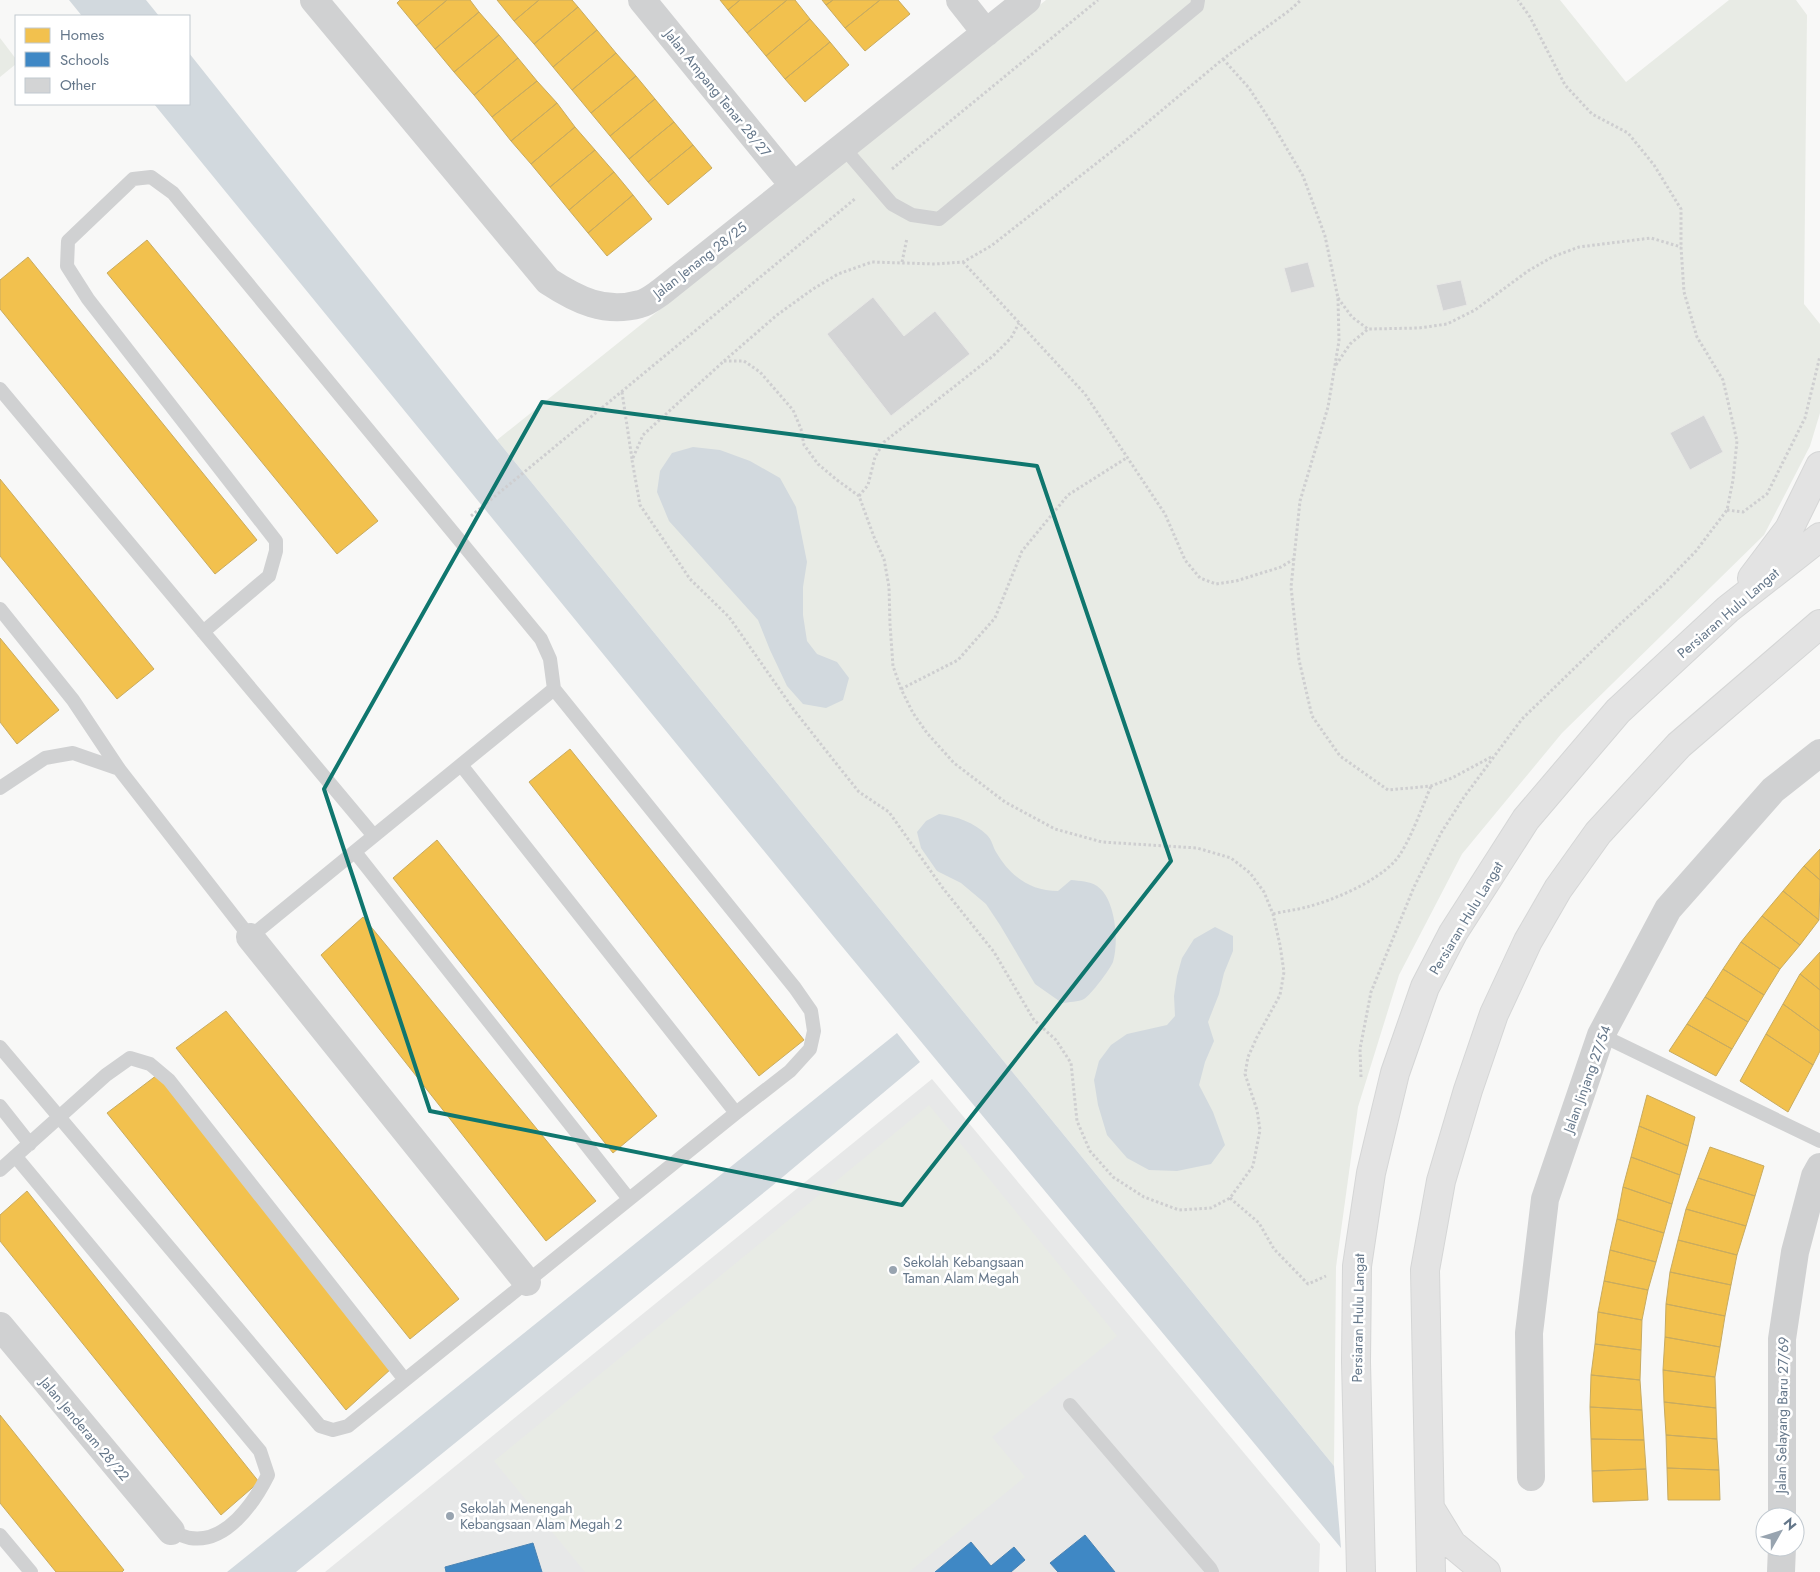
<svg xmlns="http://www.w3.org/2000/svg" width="1820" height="1572" font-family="Jost,sans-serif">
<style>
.built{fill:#e7e8e8}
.green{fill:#e8ebe5}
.water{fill:#d2d9de}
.homes{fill:#f2c14e;stroke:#c8ab60}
.schools{fill:#3f88c5;stroke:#4a83b3}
.building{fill:#d3d4d5;stroke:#e8e8e6}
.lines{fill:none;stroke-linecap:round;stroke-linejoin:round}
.secondary-casing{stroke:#d5d6d6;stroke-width:30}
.path{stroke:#ceced0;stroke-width:3;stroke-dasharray:2.5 2.5;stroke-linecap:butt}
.service{stroke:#d0d1d2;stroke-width:14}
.minor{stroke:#d0d1d2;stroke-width:28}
.secondary{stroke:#e3e3e3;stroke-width:28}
.marked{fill:none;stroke:#0f766e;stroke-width:4;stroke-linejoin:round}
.poi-dot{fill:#98a4b0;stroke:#fff;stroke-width:2}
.labels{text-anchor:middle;stroke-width:5;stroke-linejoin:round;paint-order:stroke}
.street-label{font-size:14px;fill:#65778a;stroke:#fff}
.poi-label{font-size:14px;fill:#65778a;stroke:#fff;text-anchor:start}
</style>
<rect width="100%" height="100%" fill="#f8f8f7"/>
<!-- built -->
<path class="built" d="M932,1079L1320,1544L1319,1572H325Z"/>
<!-- green -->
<path class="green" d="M1046,0H1560L1626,82L1729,0H1796L1807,15L1804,304L1820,324V413L1810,446L1764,535L1562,733L1462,854L1399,975L1358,1107L1336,1267L1334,1466L497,440Z
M0,38L16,59V64L0,77Z
M929,1105L1117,1336L992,1437L1025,1477L909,1572H585L494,1461Z"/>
<!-- water -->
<path class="water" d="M69,0H146L159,16H82Z
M189,53L497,440L1334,1466L1341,1548L835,938L154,104H189Z
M693,447L720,450L750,461L780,478L796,507L807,562L803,587V615L807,641L817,654L837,662L849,678L843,700L826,708L803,704L787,686L770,650L758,620L669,521L657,492L660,471L672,453Z
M939,814C956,816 975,823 987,835C992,840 993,847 996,852C1010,876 1030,891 1058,891L1071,880C1080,881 1089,881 1097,886C1116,899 1119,942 1113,962C1110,969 1091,995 1084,999C1079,1002 1068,1002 1062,1003L1035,984L1000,925L986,904L961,883L937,871L921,848L917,832L926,821Z
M1215,927L1233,936V951L1224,973L1219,994L1208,1022L1214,1041L1205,1062L1199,1085L1213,1112L1225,1145L1211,1164L1177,1171L1149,1170L1127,1158L1107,1135L1098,1105L1094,1080L1099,1061L1111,1045L1127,1034L1167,1025L1175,1016L1174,996L1177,976L1182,958L1194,939Z
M897,1033L920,1062L772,1186L296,1572H227Z"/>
<!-- homes -->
<path class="homes" d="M400,0H447L416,26L397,3Z
M447,0H470L479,12L435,49L416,26Z
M497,0H539L514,21Z
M539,0H572L578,7L534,44L514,21Z
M720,0H740L728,10Z
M740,0H787L747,33L728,10Z
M787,0H795L810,19L766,56L747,33Z
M822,0H833L826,5Z
M833,0H880L845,28L826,5Z
M880,0H898L910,14L865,51L845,28Z
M578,7L597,30L553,67L534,44Z
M479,12L499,35L454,72L435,49Z
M810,19L830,42L785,79L766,56Z
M597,30L616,53L572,90L553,67Z
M499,35L518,58L474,95L454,72Z
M830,42L849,65L805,102L785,79Z
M616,53L636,76L591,113L572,90Z
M518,58L537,81L492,117L474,95Z
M636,76L655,99L610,136L591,113Z
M537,81L557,103L511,141L492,117Z
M655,99L674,122L629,159L610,136Z
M557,103L575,127L531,164L511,141Z
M674,122L693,145L648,182L629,159Z
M575,127L595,150L550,187L531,164Z
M693,145L712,168L668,205L648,182Z
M595,150L614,172L569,210L550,187Z
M614,172L633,195L588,233L569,210Z
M633,195L652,219L607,256L588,233Z
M147,240L378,521L337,554L107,273Z
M28,257L257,540L215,574L0,309V280Z
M0,479L154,669L117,699L0,556Z
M0,638L59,710L17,744L0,722Z
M570,749L804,1040L759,1076L529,782Z
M437,840L657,1116L613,1153L393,878Z
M1820,849V880L1804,866Z
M1804,866L1820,880L1819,920L1783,891Z
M1783,891L1819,920L1800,945L1762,916Z
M1762,916L1800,945L1780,969L1741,942Z
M363,917L596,1201L546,1241L321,955Z
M1741,942L1780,969L1764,995L1723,969Z
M1820,952V990L1800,974Z
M1723,969L1764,995L1748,1022L1705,997Z
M1800,974L1820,990V1031L1783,1004Z
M1705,997L1748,1022L1732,1049L1687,1024Z
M1783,1004L1820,1031V1051L1813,1065L1766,1034Z
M226,1011L459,1299L410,1339L176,1048Z
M1687,1024L1732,1049L1716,1076L1669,1051Z
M1766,1034L1813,1065L1788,1112L1740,1081Z
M157,1075L392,1368L346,1410L107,1113Z
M1647,1095L1695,1117L1688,1146L1639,1126Z
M1639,1126L1688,1146L1680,1175L1631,1157Z
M1710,1147L1764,1166L1755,1196L1698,1178Z
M1631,1157L1680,1175L1672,1204L1623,1187Z
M1698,1178L1755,1196L1746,1226L1686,1209Z
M1623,1187L1672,1204L1664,1233L1617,1219Z
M27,1191L259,1482L221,1515L0,1241V1215Z
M1686,1209L1746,1226L1737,1255L1678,1240Z
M1617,1219L1664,1233L1656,1262L1610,1250Z
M1678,1240L1737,1255L1731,1285L1670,1272Z
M1610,1250L1656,1262L1648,1290L1604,1281Z
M1670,1272L1731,1285L1725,1316L1666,1304Z
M1604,1281L1648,1290L1642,1320L1598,1312Z
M1666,1304L1725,1316L1720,1347L1665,1337Z
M1598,1312L1642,1320L1641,1350L1595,1344Z
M1665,1337L1720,1347L1715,1377L1663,1370Z
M1595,1344L1641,1350L1640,1380L1591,1375Z
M1663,1370L1715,1377L1716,1408L1664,1402Z
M1591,1375L1640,1380L1642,1410L1590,1407Z
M1664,1402L1716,1408L1717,1439L1666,1435Z
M1590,1407L1642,1410L1644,1440L1591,1439Z
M0,1415L124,1570L122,1572H56L0,1503Z
M1666,1435L1717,1439L1719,1470L1667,1468Z
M1591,1439L1644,1440L1646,1469L1592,1471Z
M1667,1468L1719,1470L1720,1500H1668Z
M1646,1469L1648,1500L1593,1502L1592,1471Z"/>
<!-- schools -->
<path class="schools" d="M1085,1535L1115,1572H1058L1050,1563Z
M971,1542L991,1566L1014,1547L1025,1560L1011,1572H935Z
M533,1543L542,1572H446L445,1567Z"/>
<!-- building -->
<path class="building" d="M1308,262L1315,287L1291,293L1284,268Z
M1461,280L1467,305L1443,311L1436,285Z
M873,297L904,336L935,311L970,354L891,416L827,334Z
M1704,415L1723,452L1690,470L1670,433Z"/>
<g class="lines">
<defs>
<path id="secondary" d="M1752,578L1789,529L1820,466
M1430,1508L1452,1544L1486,1572
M1361,1572L1356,1362L1357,1266L1371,1173L1395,1073L1425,987L1453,933L1526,819L1618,711L1728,609L1820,537
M1431,1572L1425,1270L1441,1181L1468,1090L1494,1014L1528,941L1558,889L1598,833L1679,745L1820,624"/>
</defs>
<!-- secondary casing -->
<use href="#secondary" class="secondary-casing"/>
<!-- path -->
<path class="path" d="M1223,59L1249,88L1273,125L1303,176L1325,236L1338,298L1339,341L1328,407L1300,501L1291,587L1299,660L1312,716L1340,756L1388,790L1431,786L1452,778L1493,756
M892,169L1098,0
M902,262L907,238
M963,262L1085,394L1165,514L1185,560L1200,578L1216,584L1236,581L1281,567L1294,559
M1338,298L1352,317L1368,329
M724,361H744L760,372L793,410L801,429L804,445L818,464L837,480L859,496L874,537L884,559L889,587L890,624L893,666L901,689L913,713L927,733L954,763L1005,802L1055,829L1102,842L1197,848L1231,858L1250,873L1264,892L1273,914L1280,945L1284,972L1280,995L1257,1037L1248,1057L1245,1074L1257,1110L1260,1130L1253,1166L1230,1198L1211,1208L1179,1210L1144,1197L1113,1177L1090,1151L1077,1121L1071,1063L1056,1040L1034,1020L994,952L942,887L889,812L859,792L831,757L794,710L729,617L690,579L640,505L632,460L643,435Z
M724,361L777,315L813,289L838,274L872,262L935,264L963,262L991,246L1130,137L1223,59L1290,10L1301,0
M1336,365L1350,344L1368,329L1419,328L1447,324L1475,310L1528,271L1552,257L1579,247L1651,238L1681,247
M622,392L632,459
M859,496L868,485L875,457L884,442L993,356L1011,338L1019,323
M1727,510L1743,512L1767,494L1805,418L1820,356
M471,516L856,198
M901,689L958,660L995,618L1022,551L1068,495L1128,457
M1273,914C1285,911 1296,910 1307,907C1334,900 1376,882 1395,861C1408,847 1423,805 1431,786
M1361,1077L1360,1049L1371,992L1414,887L1441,833L1464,797L1522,719L1620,624L1664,584L1696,551L1727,510L1733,480L1737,441L1723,380L1697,337L1684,292L1681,247V209L1654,165L1628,133L1592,114L1565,85L1530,17L1518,0
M1230,1198L1259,1223L1274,1249L1308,1284L1326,1276"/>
<!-- service -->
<path class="service" d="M843,147L892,204L912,215L939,219L1197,6L1198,0
M0,389L374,836
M0,609L73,700L119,769
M461,765L736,1113
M0,788L45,758L73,753L119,769L250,937L554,689L550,659L541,639L173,193L151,177L133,179L68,241L67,266L88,299L276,541V551L269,576L203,632
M355,852L629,1199
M1601,1035L1820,1141
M0,1047L320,1426L333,1430L348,1426L736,1113L790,1071L810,1049L814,1031L811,1011L795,988L554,689
M0,1106L30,1144
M16,1157L260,1451L268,1475C254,1503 226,1544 190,1538C184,1537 177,1533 171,1531
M0,1170L106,1075L130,1058L150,1064L169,1080L405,1380
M1070,1405L1210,1568L1212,1572
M0,1535L31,1572"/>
<!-- minor -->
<path class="minor" d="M314,0L548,281C577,300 605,314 640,304C648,302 655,296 661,292L1027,0
M642,0L794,186
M960,0L986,33
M250,937L527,1282
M0,1326L171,1531
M1531,1477L1529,1333L1545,1199L1601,1035L1668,909L1773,790L1820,753
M1782,1517V1339L1795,1252L1815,1176L1820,1167
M1781,1572L1782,1547"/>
<!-- secondary -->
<use href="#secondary" class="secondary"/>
</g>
<!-- marked area -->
<path class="marked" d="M542,402L1037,466L1171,861L902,1205L430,1111L324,789Z"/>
<!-- markers -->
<g class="poi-dot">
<circle cx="893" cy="1270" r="5"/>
<circle cx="450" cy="1516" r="5"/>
</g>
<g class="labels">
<!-- street labels -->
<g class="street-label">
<text transform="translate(718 93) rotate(51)" y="5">Jalan Ampang Tenar 28/27</text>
<text transform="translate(700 260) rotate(-38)" y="5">Jalan Jenang 28/25</text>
<text transform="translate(1728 613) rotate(-41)" y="5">Persiaran Hulu Langat</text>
<text transform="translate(1466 918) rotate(-59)" y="5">Persiaran Hulu Langat</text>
<text transform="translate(1587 1079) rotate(-70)" y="5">Jalan Jinjang 27/54</text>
<text transform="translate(1358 1318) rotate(-89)" y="5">Persiaran Hulu Langat</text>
<text transform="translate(1782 1415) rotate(-89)" y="5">Jalan Selayang Baru 27/69</text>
<text transform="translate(85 1429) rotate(50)" y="5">Jalan Jenderam 28/22</text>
</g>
<!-- poi labels -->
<g class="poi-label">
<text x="903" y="1267">Sekolah Kebangsaan<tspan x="903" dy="16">Taman Alam Megah</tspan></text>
<text x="460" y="1513">Sekolah Menengah<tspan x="460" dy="16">Kebangsaan Alam Megah 2</tspan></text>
</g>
</g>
<!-- legend -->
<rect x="15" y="15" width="175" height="90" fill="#ffffff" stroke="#c1c9d0"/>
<rect x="25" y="28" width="25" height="15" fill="#f2c14e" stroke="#c1c9d0"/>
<text x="60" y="40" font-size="15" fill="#65778a">Homes</text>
<rect x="25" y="52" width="25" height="15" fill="#3f88c5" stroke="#c1c9d0"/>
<text x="60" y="65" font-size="15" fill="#65778a">Schools</text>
<rect x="25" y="78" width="25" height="15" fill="#d3d4d5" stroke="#c1c9d0"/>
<text x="60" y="90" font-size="15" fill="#65778a">Other</text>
<!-- north arrow -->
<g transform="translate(1780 1532) rotate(51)"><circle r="24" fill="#ffffff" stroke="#c1c9d0"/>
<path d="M0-4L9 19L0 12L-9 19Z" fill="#98a4b0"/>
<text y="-8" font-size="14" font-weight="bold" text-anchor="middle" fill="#65778a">N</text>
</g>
</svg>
